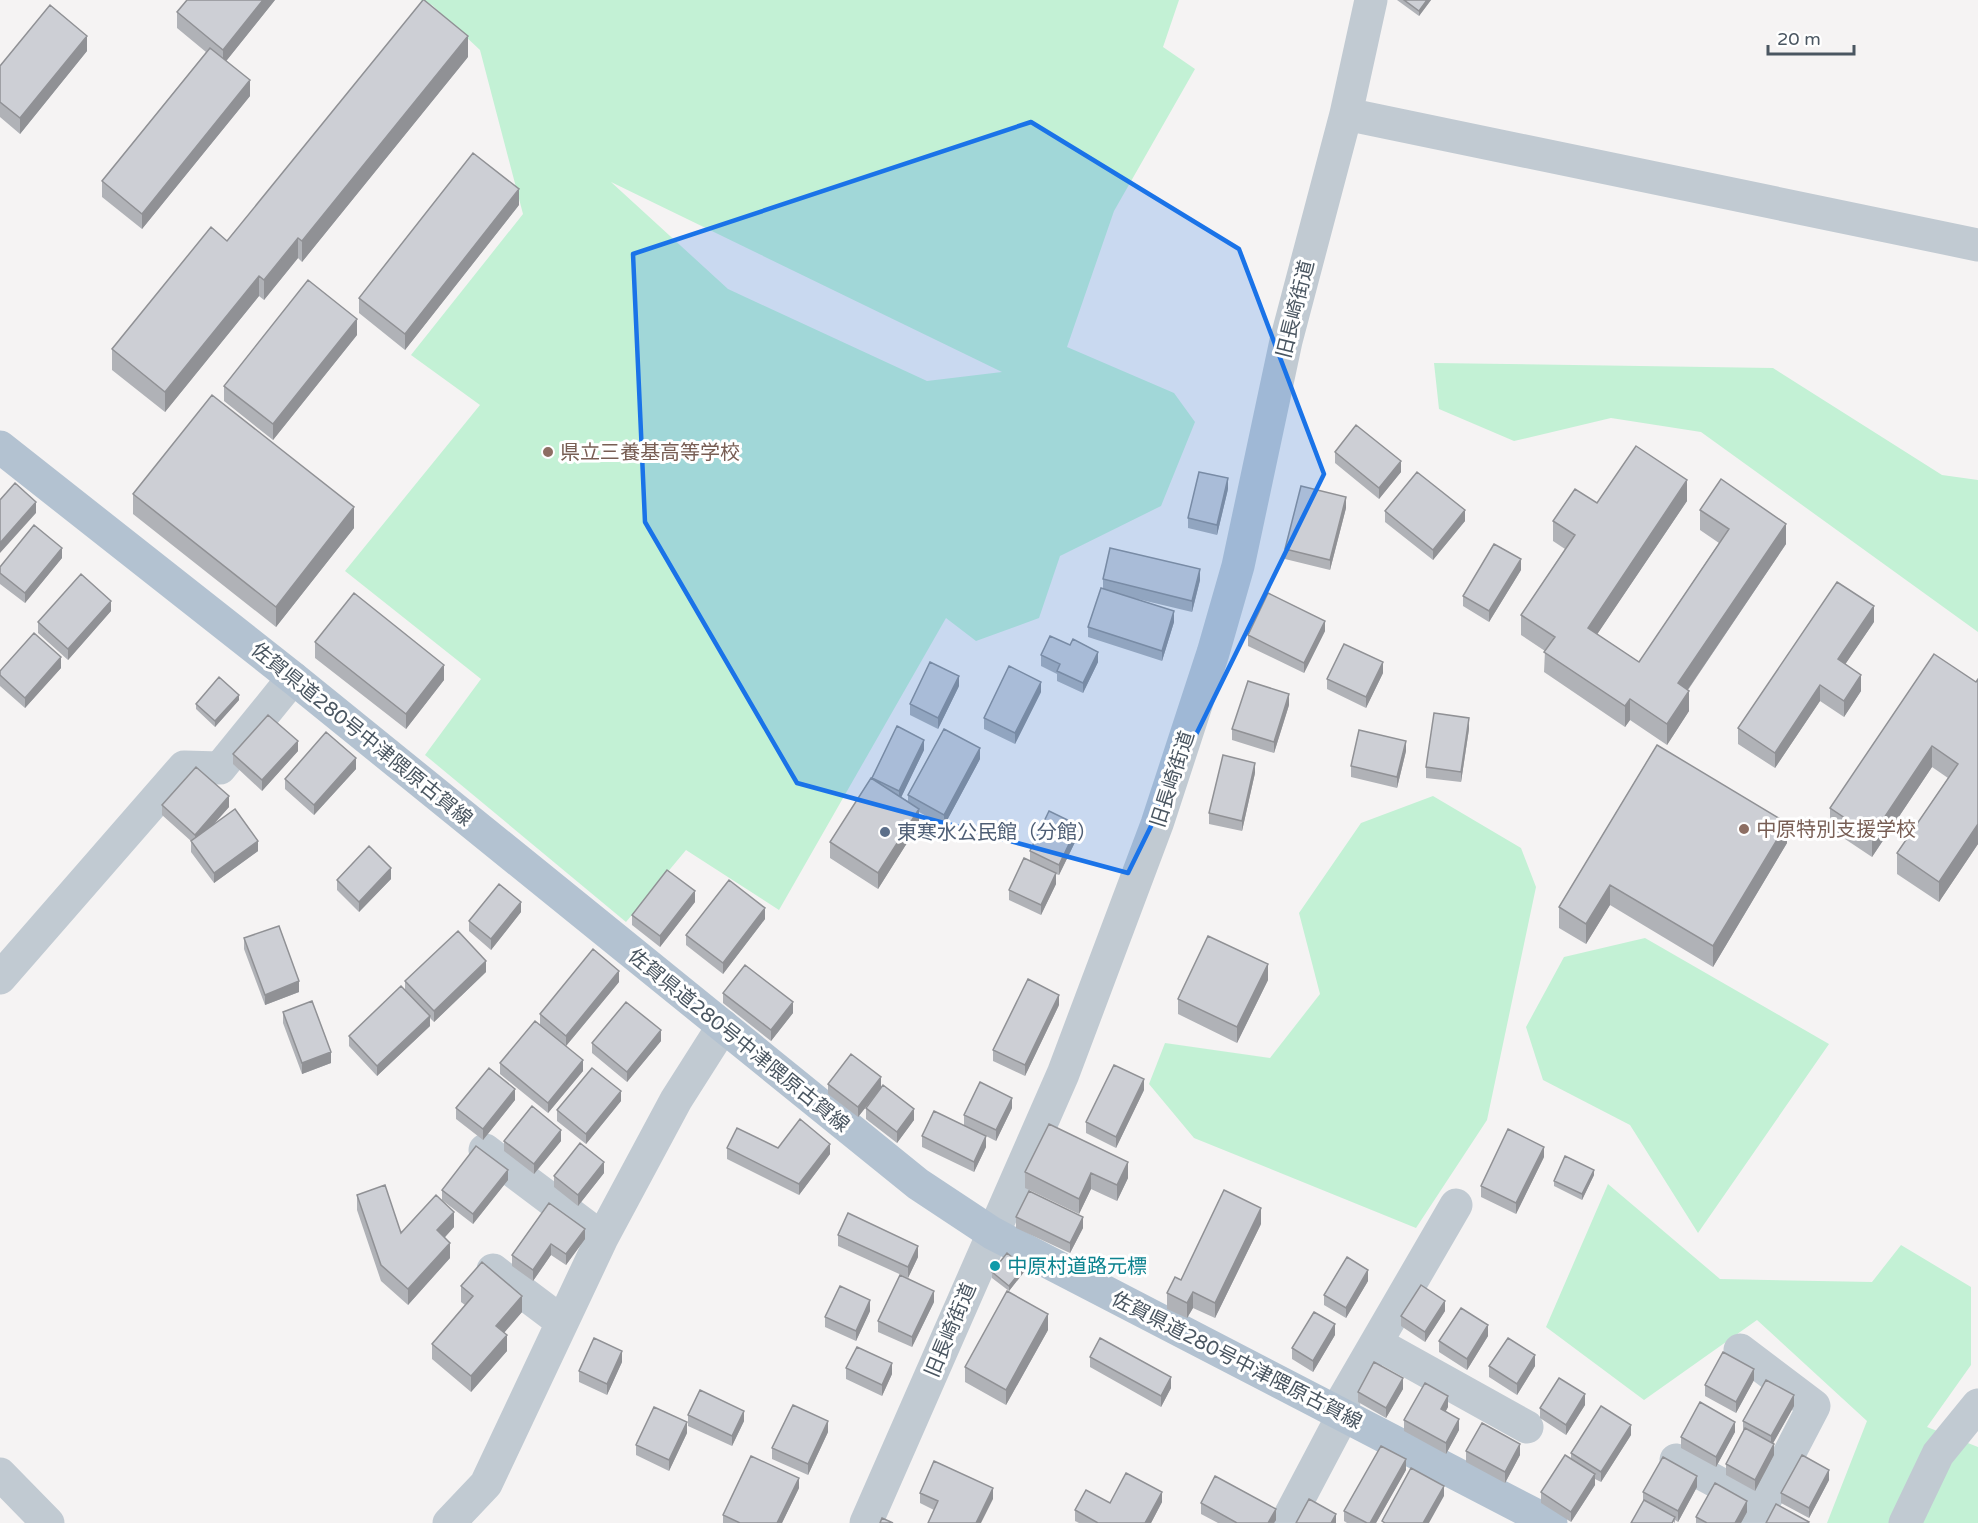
<svg xmlns="http://www.w3.org/2000/svg" width="1978" height="1523" font-family="'Varela Round','Noto Sans JP',sans-serif">
<style>
.green{fill:#c3f1d5;fill-rule:evenodd}
.lines{fill:none;stroke-linecap:round;stroke-linejoin:round}
.minor{stroke:#c1cad2;stroke-width:33}
.major{stroke:#b3c2d1;stroke-width:33}
.wall{fill:#b0b2b7}
.shaded-wall{fill:#909195}
.building{fill:#cdcfd5;stroke:#909195;stroke-width:1.5}
.marked{fill:#1a73e8;fill-opacity:0.2;stroke:#1a73e8;stroke-width:4.5;stroke-linejoin:round}
.education-dot{fill:#8d6e63;stroke:#fff;stroke-width:2}
.service-dot{fill:#5c6f8a;stroke:#fff;stroke-width:2}
.culture-dot{fill:#0f9aa8;stroke:#fff;stroke-width:2}
.labels{text-anchor:middle;stroke-width:6;stroke-linejoin:round;paint-order:stroke}
.street-label{font-size:20px;fill:#4a5661;stroke:#fff}
.education-label{font-size:20px;fill:#785e54;stroke:#fff;text-anchor:start}
.service-label{font-size:20px;fill:#4e5e75;stroke:#fff;text-anchor:start}
.culture-label{font-size:20px;fill:#0d838f;stroke:#fff;text-anchor:start}
</style>
<rect width="100%" height="100%" fill="#f5f3f3"/>
<!-- green -->
<path class="green" d="M420,0H1179L1163,47L1195,69L1114,211L1067,347L1174,393L1195,422L1161,506L1060,556L1039,618L976,641L946,618L779,910L686,850L626,922L425,755L481,679L345,571L480,405L411,355L523,214L480,50L432,5ZM611,182L1002,372L927,381L728,289Z
M1434,363L1773,368L1942,475L1978,480V632L1701,432L1611,418L1514,441L1439,409Z
M1433,796L1521,848L1536,887L1487,1120L1416,1228L1194,1138L1149,1084L1165,1043L1270,1058L1320,994L1299,913L1361,823Z
M1645,938L1829,1044L1698,1233L1630,1125L1543,1080L1526,1027L1564,957Z
M1608,1184L1720,1279L1872,1282L1901,1245L1971,1287V1365L1927,1427L1978,1447V1523H1827L1867,1421L1757,1320L1644,1400L1546,1327Z"/>
<g class="lines">
<!-- minor -->
<path class="minor" d="M1346,114L1978,245
M0,978L184,767L220,768L293,678
M485,1150L602,1238
M493,1270L562,1322
M1376,1343L1527,1427
M1740,1350L1814,1406L1753,1523
M1676,1460L1762,1506
M0,1474L48,1523
M449,1523L486,1484L602,1238L676,1100L723,1026
M866,1523L1063,1074L1157,824L1213,653L1238,566L1286,341L1346,114L1371,0
M1286,1523L1343,1415L1344,1398L1456,1205
M1905,1523L1938,1454L1978,1405"/>
<!-- major -->
<path class="major" d="M0,447L293,678L918,1184L992,1233L1551,1523"/>
</g>
<!-- wall -->
<path class="wall" d="M275,0L226,61L250,96L142,229L102,197V181L206,52L177,28V12Z
M1397,0H1431L1419,16Z
M87,51L20,134L0,117V66Z
M468,57L302,262L298,258L264,300L259,296L165,412L112,370V349L227,241Z
M519,205L405,350L359,313V298Z
M357,335L273,440L224,401V386Z
M1335,452L1401,472L1379,499L1335,463Z
M1228,489L1217,535L1188,528V518Z
M133,494L354,528L276,627L133,514Z
M1687,501L1597,634L1639,662L1719,543L1700,530V510L1786,544L1688,690L1689,711L1667,745L1630,720L1625,727L1544,672L1545,651L1521,635V615L1565,549L1553,541V521L1597,503Z
M1346,508L1330,570L1285,559V549Z
M1385,511L1465,521L1433,560L1385,522Z
M62,558L25,603L0,584V567Z
M1521,570L1489,622L1463,606V596Z
M1103,579L1200,580L1192,612L1125,596L1174,622L1162,661L1088,637V627L1103,588Z
M111,611L68,660L38,633V622Z
M1874,622L1845,664L1861,691L1844,717L1820,701L1775,768L1738,744V728Z
M1325,631L1304,673L1248,646V635Z
M315,642L444,680L406,729L315,658Z
M1041,655L1098,662L1083,693L1057,681V674L1041,666Z
M61,668L25,708L0,686V671Z
M1383,673L1366,708L1327,689V679Z
M1978,679V844L1939,902L1897,874V853L1948,778L1932,767L1872,857L1830,829V808L1976,682Z
M959,686L938,729L910,715V704Z
M1041,692L1015,744L984,729V718Z
M239,700L215,727L196,709V704Z
M1289,705L1274,753L1232,740V729Z
M1469,729L1461,782L1426,778V767Z
M1657,745L1787,843L1713,967L1610,905L1586,944L1559,928V907Z
M924,750L901,797L908,801V795L980,759L944,826L919,812V824L878,889L830,858V842L871,778Z
M298,751L262,791L233,764V754Z
M1406,751L1397,788L1351,777V766Z
M356,769L314,815L285,789V779Z
M1255,773L1242,831L1209,824V813Z
M162,805L229,807L214,824L258,851L214,883L191,852V841L162,815Z
M1078,836L1059,875L1056,874V884L1041,915L1009,900V890L1030,861V851Z
M391,879L359,912L337,890V880Z
M695,902L660,947L632,925V915Z
M521,912L491,950L469,931V921Z
M765,919L723,974L686,945V935Z
M244,938L299,992L265,1005L244,949Z
M486,972L434,1022L430,1018V1026L377,1076L349,1046V1036L405,990V981Z
M1268,980L1237,1043L1178,1014V999Z
M619,982L566,1046L583,1071L548,1113L500,1074V1063L540,1025V1014Z
M723,993L793,1013L771,1041L723,1003Z
M1059,1005L1025,1076L993,1061V1050Z
M283,1012L331,1063L302,1074L283,1023Z
M661,1041L627,1082L592,1053V1043Z
M828,1084L881,1088L858,1117L828,1094Z
M1144,1090L1116,1148L1086,1133V1122Z
M515,1100L483,1140L456,1119V1108Z
M621,1101L586,1144L557,1121V1110Z
M866,1108L914,1120L897,1143L866,1119Z
M1012,1108L996,1141L978,1132L986,1147L974,1172L922,1147V1136L964,1125V1115Z
M1049,1124L1128,1178L1117,1201L1091,1189L1079,1214L1025,1188V1172Z
M504,1141H561L534,1174L504,1151Z
M727,1148H778L830,1154L799,1195L727,1159Z
M1544,1157L1516,1214L1481,1197V1186Z
M604,1173L578,1206L554,1187V1176Z
M1594,1175L1582,1200L1554,1186V1181Z
M508,1180L473,1224L442,1200V1190Z
M357,1195L401,1233L454,1227L445,1237L450,1258L408,1305L381,1281L357,1210Z
M549,1203L585,1239L566,1265L551,1255L533,1281L512,1266V1255Z
M1016,1217L1083,1228L1070,1253L1016,1228Z
M1261,1224L1215,1318L1193,1308L1187,1318L1167,1309V1293L1181,1280Z
M838,1235L918,1257L908,1278L838,1246Z
M992,1272H1024L1009,1291L992,1278Z
M1368,1281L1346,1318L1324,1305V1295Z
M461,1286L522,1312L504,1333L507,1351L471,1392L432,1359V1344L465,1305L461,1302Z
M934,1302L912,1347L878,1332V1321Z
M870,1311L856,1341L825,1327V1317Z
M1445,1311L1425,1342L1401,1326V1316Z
M1048,1330L1006,1405L965,1382V1367Z
M1335,1335L1313,1372L1292,1359V1348Z
M1488,1336L1467,1370L1439,1352V1341Z
M1090,1357L1171,1388L1161,1407L1090,1367Z
M622,1362L607,1395L579,1382V1371Z
M1489,1366H1535L1517,1395L1489,1377Z
M846,1368L892,1374L882,1396L846,1379Z
M1754,1380L1736,1413L1705,1396V1385Z
M1403,1389L1386,1418L1358,1402V1392Z
M1585,1405L1566,1435L1540,1418V1408Z
M1794,1406L1773,1443L1774,1455L1755,1491L1726,1475V1464L1743,1432V1421Z
M1448,1407L1445,1412L1459,1430L1446,1454L1404,1431V1420Z
M688,1415L744,1421L732,1446L688,1426Z
M828,1432L808,1475L772,1459V1448Z
M1735,1432L1716,1467L1681,1448V1437Z
M687,1433L669,1471L636,1455V1445Z
M1631,1435L1601,1482L1595,1479V1485L1571,1522L1541,1503V1492L1571,1459V1453Z
M1466,1451L1520,1455L1505,1483L1466,1462Z
M1406,1470L1376,1523H1347L1344,1521V1511Z
M1829,1480L1809,1518L1781,1503V1493Z
M1697,1487L1678,1522L1675,1520V1523L1643,1501V1492Z
M799,1488L782,1523H723V1515Z
M920,1493L993,1499L934,1510L920,1503Z
M1162,1502L1151,1523H1079L1075,1521V1510L1110,1503Z
M1201,1503L1276,1520L1274,1523H1218L1201,1514Z
M1747,1512L1741,1523H1696V1517Z"/>
<!-- shaded-wall -->
<path class="shaded-wall" d="M263,0H275L223,65V50Z
M1427,0H1431L1419,16V11Z
M87,36V51L20,134V118Z
M468,36V57L302,262V241Z
M250,80V96L142,229V214Z
M519,189V205L405,350V334Z
M298,238V258L264,300V280Z
M259,276V296L165,412V392Z
M357,319V335L273,440V424Z
M1401,461V472L1379,499V488Z
M1228,478V489L1217,535V525Z
M1687,480V501L1588,648V628Z
M1346,497V508L1330,570V560Z
M36,502V513L0,553V543Z
M354,507V528L276,627V607Z
M1465,510V521L1433,560V550Z
M1786,524V544L1678,704V683Z
M62,548V558L25,603V593Z
M1521,559V570L1489,622V611Z
M1200,569V580L1192,612V601Z
M111,601V611L68,660V649Z
M1874,606V622L1838,675V659Z
M1174,611V622L1162,661V651Z
M1325,621V631L1304,673V663Z
M1098,652V662L1083,693V683Z
M61,657V668L25,708V698Z
M1383,662V673L1366,708V697Z
M444,665V680L406,729V714Z
M1861,675V691L1844,717V701Z
M959,676V686L938,729V718Z
M1041,682V692L1015,744V733Z
M1820,685V701L1775,768V753Z
M1689,691V711L1667,745V724Z
M1289,694V705L1274,753V742Z
M239,695V700L215,727V721Z
M1630,699V720L1625,727V706Z
M1469,718V729L1461,782V772Z
M924,740V750L899,802V791Z
M298,741V751L262,791V780Z
M1406,741V751L1397,788V777Z
M1932,746V767L1872,857V836Z
M980,748V759L944,826V815Z
M356,758V769L314,815V805Z
M1255,763V773L1242,831V821Z
M229,796V807L195,845V835Z
M919,809V824L878,889V873Z
M1787,823V843L1713,967V946Z
M1978,824V844L1939,902V882Z
M1078,825V836L1059,875V865Z
M258,841V851L214,883V873Z
M391,868V879L359,912V902Z
M1056,873V884L1041,915V905Z
M1610,885V905L1586,944V924Z
M695,891V902L660,947V936Z
M521,902V912L491,950V939Z
M765,908V919L723,974V963Z
M486,961V972L434,1022V1011Z
M1268,964V980L1237,1043V1027Z
M619,971V982L566,1046V1036Z
M299,981V992L265,1005V995Z
M1059,995V1005L1025,1076V1065Z
M793,1002V1013L771,1041V1030Z
M430,1016V1026L377,1076V1066Z
M661,1030V1041L627,1082V1072Z
M331,1052V1063L302,1074V1063Z
M583,1060V1071L548,1113V1103Z
M881,1077V1088L858,1117V1107Z
M1144,1079V1090L1116,1148V1137Z
M515,1089V1100L483,1140V1129Z
M621,1091V1101L586,1144V1134Z
M1012,1098V1108L996,1141V1130Z
M914,1109V1120L897,1143V1132Z
M561,1130V1141L534,1174V1164Z
M986,1136V1147L974,1172V1162Z
M830,1144V1154L799,1195V1184Z
M1544,1147V1157L1516,1214V1203Z
M604,1162V1173L578,1206V1195Z
M1128,1162V1178L1117,1201V1185Z
M508,1170V1180L473,1224V1214Z
M1594,1170V1175L1582,1200V1194Z
M1091,1173V1189L1079,1214V1199Z
M1261,1208V1224L1215,1318V1303Z
M454,1212V1227L437,1246V1230Z
M1083,1217V1228L1070,1253V1243Z
M585,1229V1239L566,1265V1254Z
M450,1243V1258L408,1305V1289Z
M551,1244V1255L533,1281V1270Z
M918,1246V1257L908,1278V1267Z
M1024,1267V1272L1009,1291V1286Z
M1368,1270V1281L1346,1318V1308Z
M934,1291V1302L912,1347V1337Z
M1193,1292V1308L1187,1318V1303Z
M522,1296V1312L496,1342V1326Z
M870,1300V1311L856,1341V1331Z
M1445,1301V1311L1425,1342V1332Z
M1048,1314V1330L1006,1405V1390Z
M1335,1324V1335L1313,1372V1361Z
M1488,1325V1336L1467,1370V1359Z
M507,1335V1351L471,1392V1376Z
M622,1351V1362L607,1395V1384Z
M1535,1355V1366L1517,1395V1384Z
M892,1363V1374L882,1396V1385Z
M1754,1369V1380L1736,1413V1402Z
M1171,1377V1388L1161,1407V1396Z
M1403,1378V1389L1386,1418V1408Z
M1585,1394V1405L1566,1435V1425Z
M1794,1395V1406L1771,1447V1436Z
M1448,1396V1407L1441,1420V1409Z
M744,1411V1421L732,1446V1436Z
M1459,1419V1430L1446,1454V1443Z
M828,1421V1432L808,1475V1464Z
M687,1422V1433L669,1471V1460Z
M1735,1422V1432L1716,1467V1457Z
M1631,1425V1435L1601,1482V1472Z
M1520,1444V1455L1505,1483V1472Z
M1774,1444V1455L1755,1491V1480Z
M1406,1459V1470L1376,1523H1370Z
M1829,1470V1480L1809,1518V1508Z
M1595,1474V1485L1571,1522V1512Z
M1697,1476V1487L1678,1522V1511Z
M799,1478V1488L782,1523H777Z
M1444,1486V1496L1429,1523H1423Z
M993,1488V1499L981,1523H976Z
M1162,1492V1502L1151,1523H1145Z
M1747,1501V1512L1741,1523H1735Z
M1276,1509V1520L1274,1523H1268Z
M1336,1514V1523H1331Z"/>
<!-- building -->
<path class="building" d="M187,0H263L223,50L177,12Z
M423,0H424L468,36L302,241L298,238L264,280L259,276L165,392L112,349L211,227L227,241Z
M1404,0H1427L1419,11Z
M50,5L87,36L20,118L0,102V66Z
M210,48L250,80L142,214L102,181Z
M473,153L519,189L405,334L359,298Z
M308,280L357,319L273,424L224,386Z
M212,395L354,507L276,607L133,494Z
M1356,425L1401,461L1379,488L1335,452Z
M1636,446L1687,480L1588,628L1639,662L1729,529L1700,510L1721,479L1786,524L1678,683L1689,691L1667,724L1630,699L1625,706L1544,652L1555,637L1521,615L1575,535L1553,521L1575,489L1597,503Z
M1199,472L1228,478L1217,525L1188,518Z
M1417,472L1465,510L1433,550L1385,511Z
M15,483L36,502L0,543V500Z
M1301,486L1346,497L1330,560L1285,549Z
M34,525L62,548L25,593L0,573V567Z
M1494,544L1521,559L1489,611L1463,596Z
M1110,548L1200,569L1192,601L1103,579Z
M81,574L111,601L68,649L38,622Z
M1837,582L1874,606L1838,659L1861,675L1844,701L1820,685L1775,753L1738,728Z
M1101,588L1174,611L1162,651L1088,627Z
M354,593L444,665L406,714L315,642Z
M1268,593L1325,621L1304,663L1248,635Z
M34,633L61,657L25,698L0,675V671Z
M1050,636L1070,645L1073,639L1098,652L1083,683L1057,671L1060,664L1041,655Z
M1344,644L1383,662L1366,697L1327,679Z
M1934,654L1976,682L1978,679V824L1939,882L1897,853L1958,764L1932,746L1872,836L1830,808Z
M930,662L959,676L938,718L910,704Z
M1009,666L1041,682L1015,733L984,718Z
M219,677L239,695L215,721L196,704Z
M1248,681L1289,694L1274,742L1232,729Z
M1434,713L1469,718L1461,772L1426,767Z
M268,715L298,741L262,780L233,754Z
M897,726L924,740L899,791L872,778Z
M944,729L980,748L944,815L908,795Z
M1359,730L1406,741L1397,777L1351,766Z
M326,732L356,758L314,805L285,779Z
M1657,745L1787,823L1713,946L1610,885L1586,924L1559,907Z
M1223,755L1255,763L1242,821L1209,813Z
M196,767L229,796L195,835L162,805Z
M871,778L919,809L878,873L830,842Z
M235,809L258,841L214,873L191,841Z
M1049,811L1078,825L1059,865L1030,851Z
M369,846L391,868L359,902L337,880Z
M1024,858L1056,873L1041,905L1009,890Z
M667,870L695,891L660,936L632,915Z
M729,880L765,908L723,963L686,935Z
M499,884L521,902L491,939L469,921Z
M279,926L299,981L265,995L244,938Z
M458,931L486,961L434,1011L405,981Z
M1208,936L1268,964L1237,1027L1178,999Z
M593,949L619,971L566,1036L540,1014Z
M745,965L793,1002L771,1030L723,993Z
M1028,979L1059,995L1025,1065L993,1050Z
M401,986L430,1016L377,1066L349,1036Z
M312,1001L331,1052L302,1063L283,1012Z
M626,1002L661,1030L627,1072L592,1043Z
M535,1021L583,1060L548,1103L500,1063Z
M851,1054L881,1077L858,1107L828,1084Z
M1114,1065L1144,1079L1116,1137L1086,1122Z
M489,1068L515,1089L483,1129L456,1108Z
M592,1068L621,1091L586,1134L557,1110Z
M980,1082L1012,1098L996,1130L964,1115Z
M883,1085L914,1109L897,1132L866,1108Z
M532,1106L561,1130L534,1164L504,1141Z
M934,1111L986,1136L974,1162L922,1136Z
M800,1119L830,1144L799,1184L727,1148L737,1128L778,1148Z
M1049,1124L1128,1162L1117,1185L1091,1173L1079,1199L1025,1172Z
M1508,1129L1544,1147L1516,1203L1481,1186Z
M580,1143L604,1162L578,1195L554,1176Z
M476,1146L508,1170L473,1214L442,1190Z
M1565,1156L1594,1170L1582,1194L1554,1181Z
M385,1185L401,1233L436,1195L454,1212L437,1230L450,1243L408,1289L381,1265L357,1195Z
M1224,1190L1261,1208L1215,1303L1193,1292L1187,1303L1167,1293L1175,1277L1181,1280Z
M1029,1191L1083,1217L1070,1243L1016,1217Z
M549,1203L585,1229L566,1254L551,1244L533,1270L512,1255Z
M848,1213L918,1246L908,1267L838,1235Z
M1007,1253L1024,1267L1009,1286L992,1272Z
M1347,1257L1368,1270L1346,1308L1324,1295Z
M482,1262L522,1296L496,1326L507,1335L471,1376L432,1344L473,1296L461,1286Z
M900,1275L934,1291L912,1337L878,1321Z
M1421,1285L1445,1301L1425,1332L1401,1316Z
M840,1286L870,1300L856,1331L825,1317Z
M1007,1291L1048,1314L1006,1390L965,1367Z
M1461,1308L1488,1325L1467,1359L1439,1341Z
M1314,1312L1335,1324L1313,1361L1292,1348Z
M594,1338L622,1351L607,1384L579,1371Z
M1100,1338L1171,1377L1161,1396L1090,1357Z
M1508,1338L1535,1355L1517,1384L1489,1366Z
M857,1347L892,1363L882,1385L846,1368Z
M1723,1352L1754,1369L1736,1402L1705,1385Z
M1374,1362L1403,1378L1386,1408L1358,1392Z
M1559,1378L1585,1394L1566,1425L1540,1408Z
M1766,1380L1794,1395L1771,1436L1743,1421Z
M1425,1383L1448,1396L1441,1409L1459,1419L1446,1443L1404,1420Z
M700,1390L744,1411L732,1436L688,1415Z
M1700,1402L1735,1422L1716,1457L1681,1437Z
M793,1405L828,1421L808,1464L772,1448Z
M1601,1406L1631,1425L1601,1472L1571,1453Z
M654,1407L687,1422L669,1460L636,1445Z
M1482,1423L1520,1444L1505,1472L1466,1451Z
M1745,1428L1774,1444L1755,1480L1726,1464Z
M1381,1446L1406,1459L1370,1523H1367L1344,1511Z
M1565,1455L1595,1474L1571,1512L1541,1492Z
M1802,1455L1829,1470L1809,1508L1781,1493Z
M751,1456L799,1478L777,1523H740L723,1515Z
M1663,1457L1697,1476L1678,1511L1643,1492Z
M934,1461L993,1488L976,1523H928L938,1501L920,1493Z
M1411,1468L1444,1486L1423,1523H1385L1382,1521Z
M1126,1473L1162,1492L1145,1523H1098L1075,1510L1086,1490L1110,1503Z
M1215,1476L1276,1509L1268,1523H1237L1201,1503Z
M1715,1483L1747,1501L1735,1523H1707L1696,1517Z
M1309,1499L1336,1514L1331,1523H1296Z
M1644,1500L1675,1517L1672,1523H1631Z
M1776,1504L1809,1522L1808,1523H1766Z
M882,1518L893,1523H880Z"/>
<!-- marked area -->
<path class="marked" d="M1031,122L1239,249L1324,474L1128,873L797,783L645,522L633,254Z"/>
<!-- markers -->
<g class="education-dot">
<circle cx="548" cy="452" r="6"/>
<circle cx="1744" cy="829" r="6"/>
</g>
<circle class="service-dot" cx="885" cy="832" r="6"/>
<circle class="culture-dot" cx="995" cy="1266" r="6"/>
<g class="labels">
<!-- street labels -->
<g class="street-label">
<text transform="translate(1295 309) rotate(-76)" y="7">旧長崎街道</text>
<text transform="translate(362 734) rotate(39)" y="7">佐賀県道280号中津隈原古賀線</text>
<text transform="translate(1172 779) rotate(-72)" y="7">旧長崎街道</text>
<text transform="translate(739 1040) rotate(39)" y="7">佐賀県道280号中津隈原古賀線</text>
<text transform="translate(950 1330) rotate(-67)" y="7">旧長崎街道</text>
<text transform="translate(1237 1360) rotate(27)" y="7">佐賀県道280号中津隈原古賀線</text>
</g>
<!-- education labels -->
<g class="education-label">
<text x="560" y="459">県立三養基高等学校</text>
<text x="1756" y="836">中原特別支援学校</text>
</g>
<!-- service labels -->
<g class="service-label">
<text x="897" y="839">東寒水公民館（分館）</text>
</g>
<!-- culture labels -->
<g class="culture-label">
<text x="1007" y="1273">中原村道路元標</text>
</g>
</g>
<!-- scale -->
<path d="M1768 45v9h86v-9" fill="none" stroke="#4a5661" stroke-width="3"/>
<text x="1777" y="45" font-size="18" fill="#4a5661" stroke="#ffffff" stroke-width="4.5" paint-order="stroke">20 m</text>
</svg>
